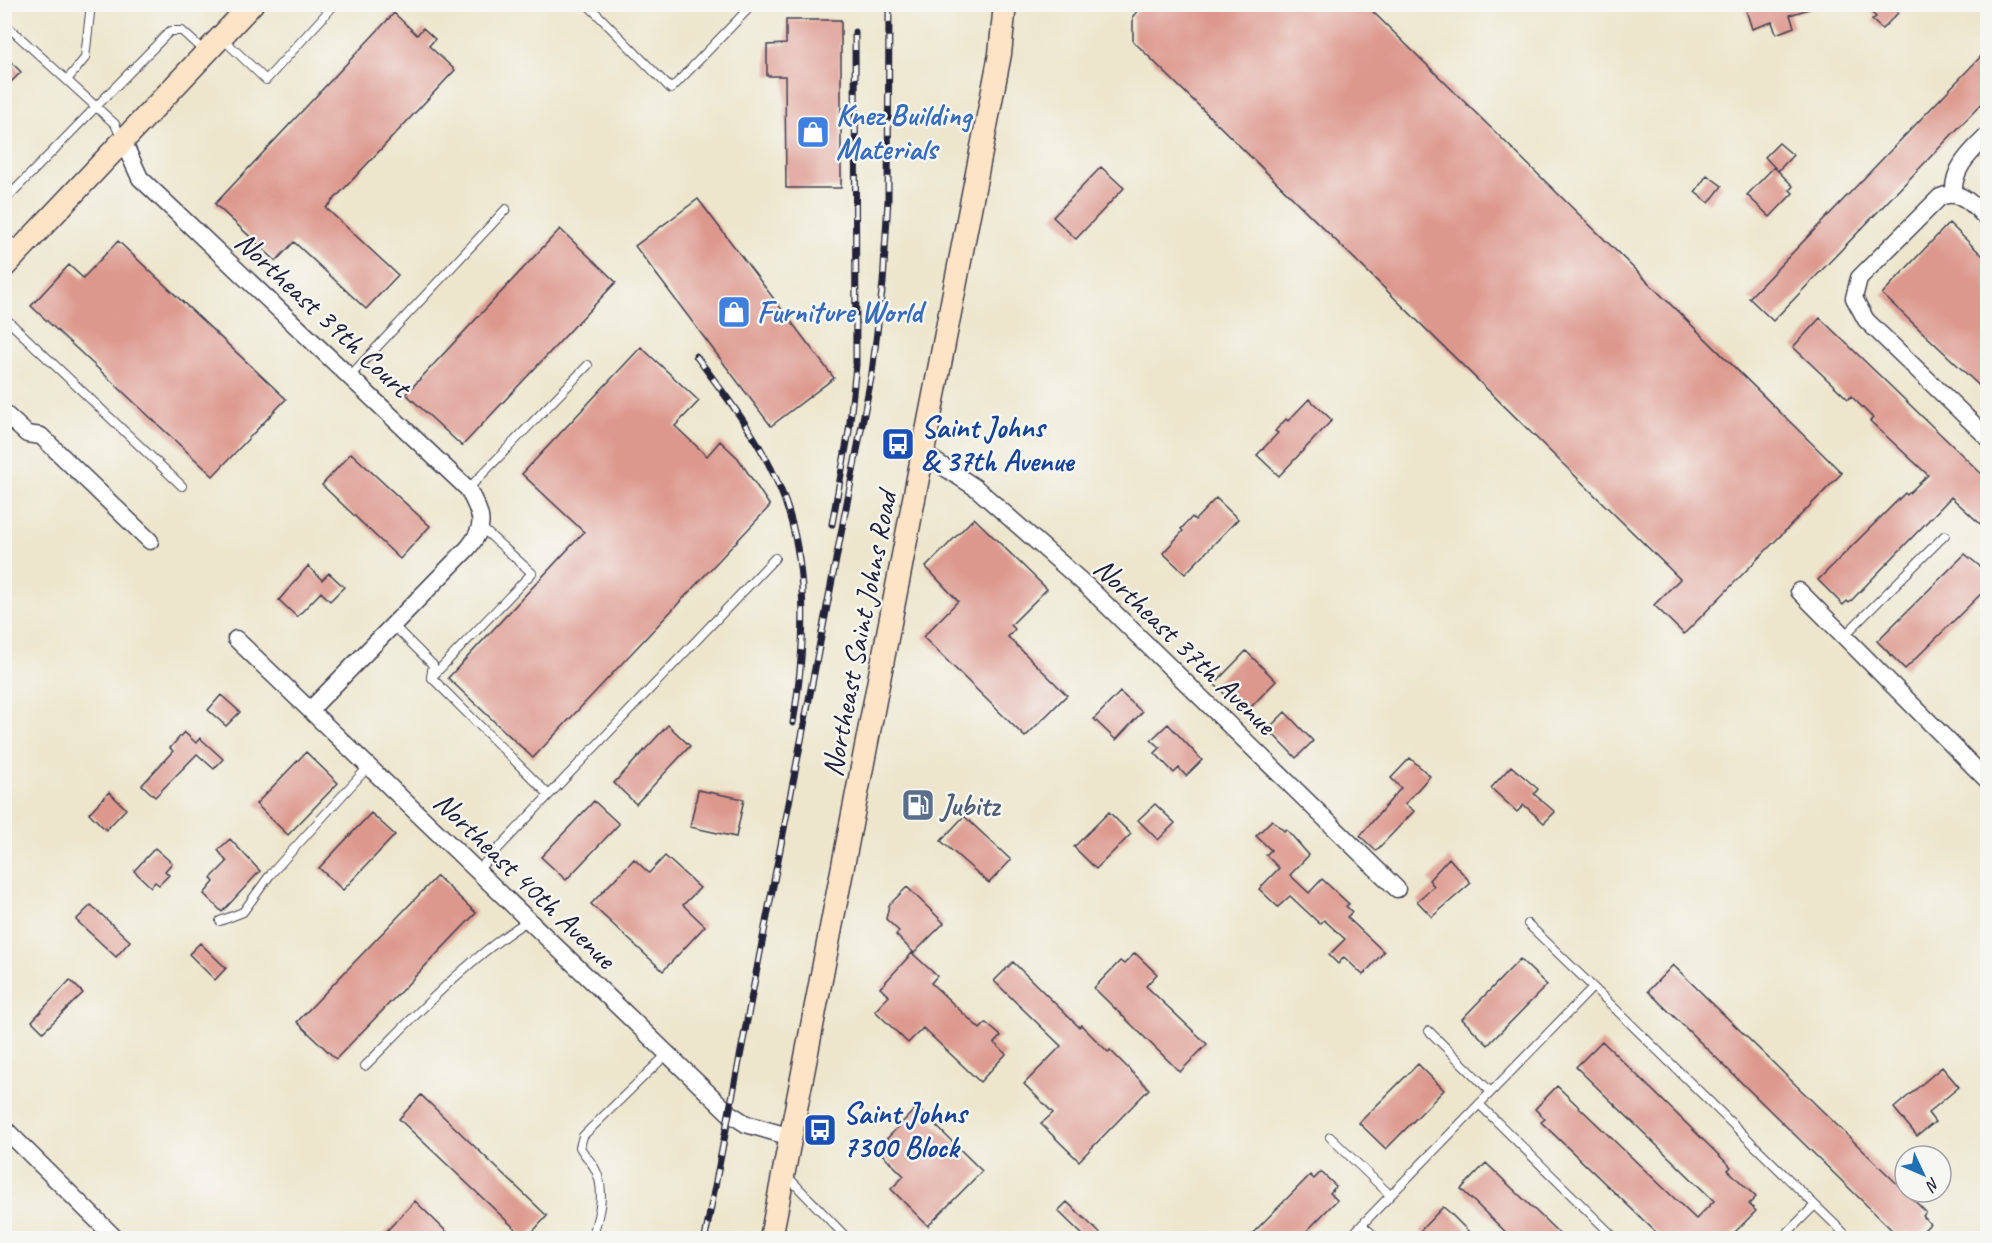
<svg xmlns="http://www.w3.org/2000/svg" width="1992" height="1243" font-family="Caveat,sans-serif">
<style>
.building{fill:#dd988d}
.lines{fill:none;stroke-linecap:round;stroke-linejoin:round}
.lane-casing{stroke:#403f51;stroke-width:10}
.street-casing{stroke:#403f51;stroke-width:19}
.secondary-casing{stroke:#403f51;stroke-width:25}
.lane{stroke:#fff;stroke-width:8}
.street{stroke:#fff;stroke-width:16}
.secondary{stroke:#fee4c6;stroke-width:22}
.rail-casing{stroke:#22223b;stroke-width:7}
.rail{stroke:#f6f6f2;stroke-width:4.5;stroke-dasharray:14;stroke-linecap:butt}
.labels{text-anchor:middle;stroke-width:5;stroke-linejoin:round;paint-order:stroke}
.shop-label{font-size:30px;font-weight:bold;fill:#366cbe;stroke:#f6f6f2;text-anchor:start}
.street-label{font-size:30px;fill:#22223b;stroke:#f6f6f2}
.transit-label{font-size:30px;font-weight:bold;fill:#164399;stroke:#f6f6f2;text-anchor:start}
.service-label{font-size:30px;font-weight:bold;fill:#4e5e75;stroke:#f6f6f2;text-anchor:start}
</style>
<rect width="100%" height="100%" fill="#f6f6f2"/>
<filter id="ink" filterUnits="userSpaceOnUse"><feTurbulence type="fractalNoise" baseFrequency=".0167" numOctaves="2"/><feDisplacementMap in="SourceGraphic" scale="12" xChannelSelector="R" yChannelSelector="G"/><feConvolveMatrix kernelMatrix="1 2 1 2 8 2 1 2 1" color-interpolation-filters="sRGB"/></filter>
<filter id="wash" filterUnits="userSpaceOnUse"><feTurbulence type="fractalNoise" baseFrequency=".008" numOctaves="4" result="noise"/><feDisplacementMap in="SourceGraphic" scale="24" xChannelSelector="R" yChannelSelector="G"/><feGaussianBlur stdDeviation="1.35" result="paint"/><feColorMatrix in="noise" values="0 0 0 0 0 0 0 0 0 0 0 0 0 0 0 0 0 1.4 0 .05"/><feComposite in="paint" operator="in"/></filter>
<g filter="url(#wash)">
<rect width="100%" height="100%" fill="#ede6cc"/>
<g id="blocks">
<!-- building -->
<path class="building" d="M1144,4H1365L1842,473L1684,634L1654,605L1680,579L1133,41V16Z
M1744,4H1815V7L1790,15L1794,27L1776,34L1772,22L1752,29Z
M1863,4H1890L1898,13L1882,29L1872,20L1876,17Z
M394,13L417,35L423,28L435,39L429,46L455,70L326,208L398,275L366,309L294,242L276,261L215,204Z
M786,20H841V188H786L785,76H767V45L786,44Z
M1988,49V97L1773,321L1749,298Z
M4,55L21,72L4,89Z
M1779,143L1793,155L1778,171L1765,157Z
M1101,167L1124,188L1076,239L1053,217Z
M1774,167L1793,186L1790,190L1793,193L1770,217L1747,195Z
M1707,175L1722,186L1709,203L1695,192Z
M698,199L834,378L771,426L635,246Z
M1949,223L1988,261V394L1882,294Z
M560,229L616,282L462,446L406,394Z
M118,241L286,399L213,476L31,306L69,265L83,278Z
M1820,318L1988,480V531L1951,497L1849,603L1847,601L1843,605L1818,580L1905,493L1907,495L1928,475L1870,421L1873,418L1851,396L1848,399L1793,347Z
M641,347L699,401L675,426L707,456L720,441L738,458L770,506L533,758L448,678L584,532L522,474Z
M1309,399L1332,420L1279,476L1257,455L1278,433L1275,431L1286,419L1288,421Z
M351,453L430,526L400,559L322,485Z
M1216,498L1238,519L1185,574L1163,553L1183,531L1181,529L1192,517L1195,520Z
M974,518L1047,589L1011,625L1015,629L1008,637L1067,695L1025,737L923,637L958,601L926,567Z
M1965,554L1988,573V587L1905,669L1877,641Z
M308,566L322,580L329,573L344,587L330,601L321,592L297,617L279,600Z
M1246,651L1276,681L1249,709L1240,700L1236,705L1214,684Z
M1120,692L1142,712L1116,740L1094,719Z
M221,695L240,712L226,726L208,710Z
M1285,712L1313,741L1296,758L1268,729Z
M1168,724L1202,760L1186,776L1179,768L1174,773L1155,753L1160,748L1151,740Z
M668,725L690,746L636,804L614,783Z
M184,732L196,743L200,738L223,759L214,769L197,754L155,797L142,785L173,751L170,748Z
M306,752L338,783L288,835L256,804Z
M1410,758L1430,776L1405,804L1414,811L1376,851L1360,836L1401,788L1391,778Z
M1511,766L1538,789L1534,794L1555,812L1544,823L1524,805L1517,812L1491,788Z
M698,790L744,799L736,837L690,827Z
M109,792L126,809L106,830L89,813Z
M912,794L927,797L923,816L908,813Z
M594,801L619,824L566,880L541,857Z
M1155,804L1175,823L1158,840L1138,820Z
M1109,812L1131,834L1096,869L1074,847Z
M371,813L395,835L343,890L319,868Z
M964,816L1011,860L989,883L941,841Z
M1272,820L1284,831L1286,829L1309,855L1290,875L1309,893L1322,879L1349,904L1346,906L1352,912L1347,917L1384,952L1363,975L1344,957L1338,964L1329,955L1345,939L1324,920L1320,924L1290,896L1278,907L1259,889L1279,868L1266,855L1271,850L1256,836Z
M230,839L260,871L222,912L204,894L214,882L211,878L227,862L218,850Z
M155,848L172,863L165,871L169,875L159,885L155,882L151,887L134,871Z
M665,856L700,888L683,905L705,926L663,971L591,904L634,859L649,873Z
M1449,858L1471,883L1432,917L1417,901L1434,886L1429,880Z
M437,876L476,913L336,1059L297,1022Z
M907,887L944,923L914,953L896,935L899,931L886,919L889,905Z
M91,905L130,941L116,957L76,920Z
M200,943L226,968L215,980L189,954Z
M912,953L937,976L931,983L980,1029L986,1023L1001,1036L994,1043L1006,1054L980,1082L923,1028L908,1043L875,1011L889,996L880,988Z
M1135,953L1157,974L1146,986L1207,1044L1180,1072L1094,988L1120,961L1124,964Z
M1520,959L1547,985L1488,1045L1462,1019Z
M1013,962L1079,1027L1081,1025L1108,1052L1110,1050L1149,1089L1079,1161L1041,1124L1053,1113L1024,1084L1061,1046L994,981Z
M1673,965L1926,1212L1923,1216L1930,1224L1915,1239L1908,1232L1901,1239L1648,991Z
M70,980L83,993L43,1032L32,1021Z
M1602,1041L1731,1167L1728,1170L1756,1197L1749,1204L1756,1211L1728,1239H1663L1541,1122L1545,1119L1535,1109L1557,1086L1696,1219L1714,1201L1576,1067Z
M1418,1064L1444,1090L1386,1149L1359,1123Z
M1942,1067L1959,1087L1928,1113L1935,1122L1917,1136L1894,1108Z
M421,1095L547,1216L526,1239L399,1119Z
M917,1107L982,1171L928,1226L891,1189L904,1176L877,1149Z
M1486,1163L1565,1239H1513L1461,1189Z
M1321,1172L1336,1186L1330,1193L1337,1200L1299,1239H1247L1310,1175L1314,1179Z
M415,1201L454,1239H379Z
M1067,1202L1106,1239H1087L1058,1211Z
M1443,1207L1448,1211L1476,1239H1428L1420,1231Z"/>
</g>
</g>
<g filter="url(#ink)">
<use href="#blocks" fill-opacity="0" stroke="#403f51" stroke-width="1.5"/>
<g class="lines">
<defs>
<path id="lane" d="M587,4L671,89L753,4
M4,23L115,124L122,140
M221,37L266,80L335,4
M67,80L85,58L91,4
M4,201L170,31H182L205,52
M4,235L19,249
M4,317L182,486
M349,377L506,209
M468,489L588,365
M392,624L433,665L431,677L549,795L477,871
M1844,636L1945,535
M432,677L532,573L482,528
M549,795L775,558
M220,921L243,912L270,875L369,766
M1528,924L1593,987
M1429,1031L1491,1092
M365,1066C417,1014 465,961 527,921
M1479,1104L1615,1238
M1330,1137L1390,1195
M787,1176L847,1238
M1815,1205L1849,1238
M1362,1225L1377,1238
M592,1238C599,1216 607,1189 594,1167C590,1160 584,1155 580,1147L583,1136L667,1054
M1349,1238L1593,987L1815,1205L1782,1238"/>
<path id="street" d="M123,141L140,178L468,489C481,515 488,524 468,548L310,710
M1954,194C1952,168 1971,152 1988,135
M1988,220C1974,206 1961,188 1940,197L1859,278L1854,298L1866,320L1988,438
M4,413L27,434L41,436L150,541
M924,454L976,488L1088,587L1397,889
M1799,591L1988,781
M236,639L729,1113L746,1124L791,1137
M7,1131L115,1238"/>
<path id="secondary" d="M4,267L252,4
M771,1238L1000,54L1005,4"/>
</defs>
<!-- lane casing -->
<use href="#lane" class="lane-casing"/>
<!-- street casing -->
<use href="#street" class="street-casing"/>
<!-- secondary casing -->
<use href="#secondary" class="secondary-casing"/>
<!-- lane -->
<use href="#lane" class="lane"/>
<!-- street -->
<use href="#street" class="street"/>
<!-- secondary -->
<use href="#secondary" class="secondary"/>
<defs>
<path id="rail" d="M696,356C725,395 756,434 776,479C811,554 806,644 793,723
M832,524L849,431L856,365L855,32
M705,1238L872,373L883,283L888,200L889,4"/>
</defs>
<!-- rail casing -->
<use href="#rail" class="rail-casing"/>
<!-- rail -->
<use href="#rail" class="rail"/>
</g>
</g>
<!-- icons -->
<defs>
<symbol id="shop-square" viewBox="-11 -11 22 22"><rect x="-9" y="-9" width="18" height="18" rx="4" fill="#3f7fe0" stroke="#f6f6f2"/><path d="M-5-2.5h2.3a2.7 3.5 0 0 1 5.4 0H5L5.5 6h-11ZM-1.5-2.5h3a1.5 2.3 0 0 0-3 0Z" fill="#fff"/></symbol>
<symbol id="bus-square" viewBox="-11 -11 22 22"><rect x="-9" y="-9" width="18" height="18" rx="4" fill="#1a4fb4" stroke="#f6f6f2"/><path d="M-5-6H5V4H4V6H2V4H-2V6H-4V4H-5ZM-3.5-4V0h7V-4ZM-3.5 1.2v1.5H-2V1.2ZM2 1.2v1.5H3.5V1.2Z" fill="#fff"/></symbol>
<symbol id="fuel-square" viewBox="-11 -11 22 22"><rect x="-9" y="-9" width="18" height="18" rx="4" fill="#5c6f8a" stroke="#f6f6f2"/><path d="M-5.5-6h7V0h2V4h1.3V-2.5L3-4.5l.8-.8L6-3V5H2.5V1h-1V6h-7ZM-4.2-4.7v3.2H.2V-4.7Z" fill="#fff"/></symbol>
</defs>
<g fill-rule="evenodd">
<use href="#shop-square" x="794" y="113" width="38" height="38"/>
<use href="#shop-square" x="715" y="293" width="38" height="38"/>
<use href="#bus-square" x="879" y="425" width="38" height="38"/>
<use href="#fuel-square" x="899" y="786" width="38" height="38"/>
<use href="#bus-square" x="801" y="1111" width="38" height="38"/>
</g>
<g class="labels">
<!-- shop labels -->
<g class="shop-label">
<text x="836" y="125">Knez Building<tspan x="836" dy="34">Materials</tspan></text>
<text x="757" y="322">Furniture World</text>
</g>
<!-- street labels -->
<g class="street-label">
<text transform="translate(323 314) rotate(43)" y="10">Northeast 39th Court</text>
<text transform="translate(859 634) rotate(-79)" y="10">Northeast Saint Johns Road</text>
<text transform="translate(1185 646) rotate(44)" y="10">Northeast 37th Avenue</text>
<text transform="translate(525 880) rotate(44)" y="10">Northeast 40th Avenue</text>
</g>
<!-- transit labels -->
<g class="transit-label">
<text x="921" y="437">Saint Johns<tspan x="921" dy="34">&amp; 37th Avenue</tspan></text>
<text x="843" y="1123">Saint Johns<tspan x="843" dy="34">7300 Block</tspan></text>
</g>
<!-- service labels -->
<g class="service-label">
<text x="941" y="815">Jubitz</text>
</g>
</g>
<!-- margin -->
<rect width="1992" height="1243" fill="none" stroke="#f6f6f2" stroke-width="24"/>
<!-- north arrow -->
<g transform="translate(1923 1174) rotate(134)"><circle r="28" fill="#f6f6f2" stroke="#a1a1a9" stroke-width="1.5"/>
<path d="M0-4.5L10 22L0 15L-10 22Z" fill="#1f6fb2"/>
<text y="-9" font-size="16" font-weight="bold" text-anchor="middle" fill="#22223b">N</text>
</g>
</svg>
